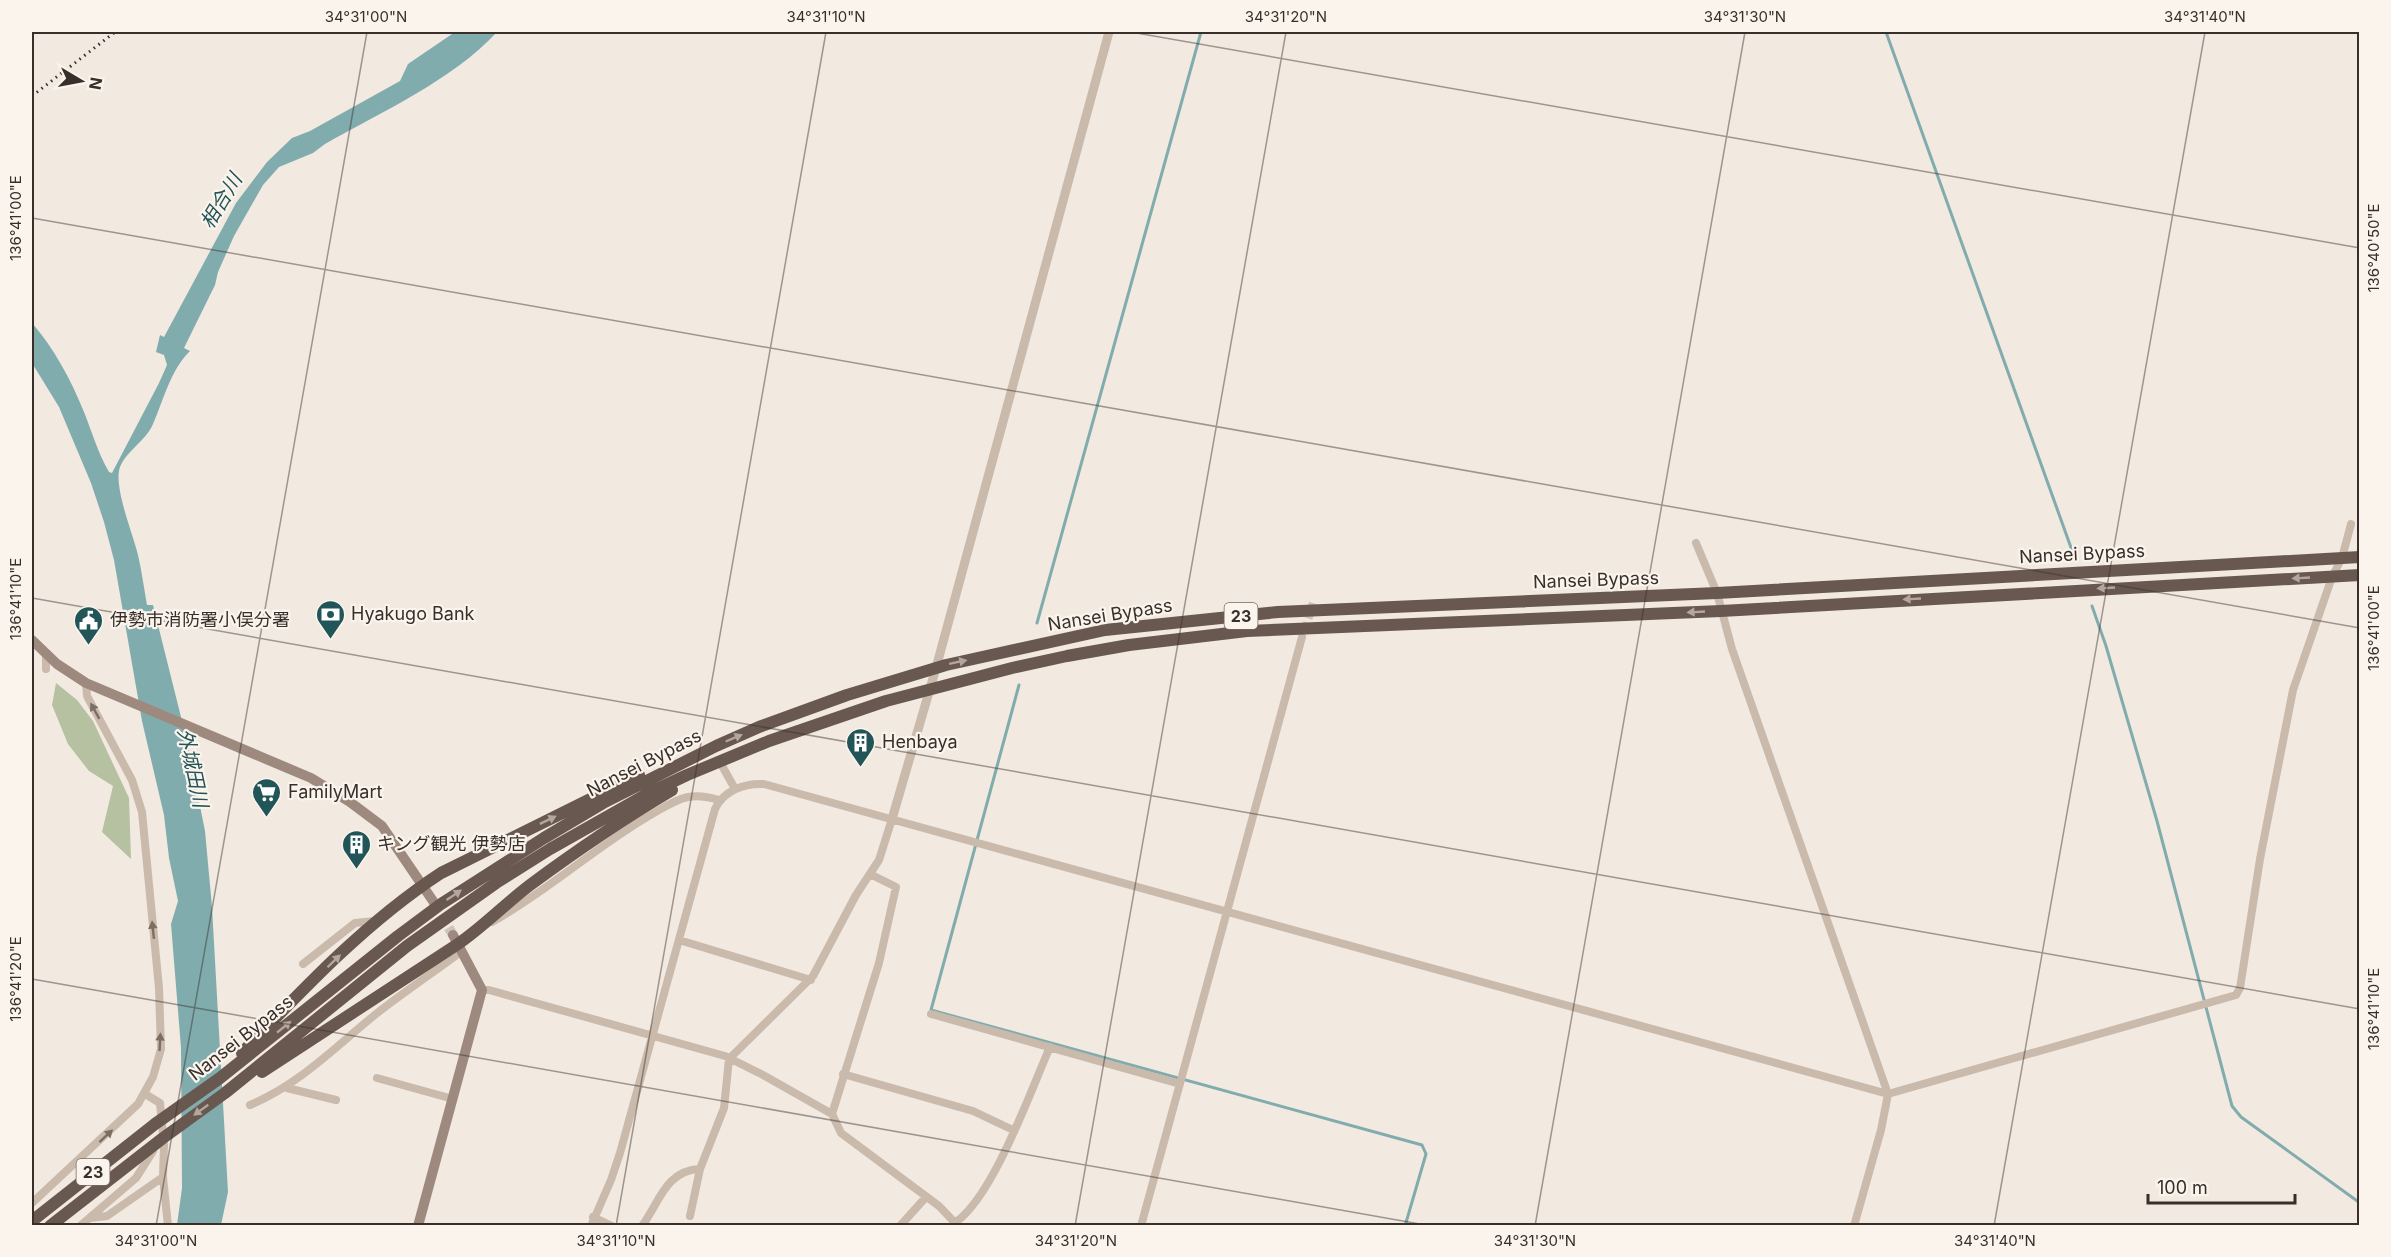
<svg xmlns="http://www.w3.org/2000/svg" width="2391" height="1257" font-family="Inter,'Noto Sans JP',sans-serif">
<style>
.green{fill:#b6c1a1}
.water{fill:#81acae}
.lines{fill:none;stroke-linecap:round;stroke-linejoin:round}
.stream{stroke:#81acae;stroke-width:3}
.minor-tunnel{stroke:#cdc4bc;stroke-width:8;stroke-dasharray:8 4;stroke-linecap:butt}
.secondary-tunnel{stroke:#cdc4bc;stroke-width:10;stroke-dasharray:10 5;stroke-linecap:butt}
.minor{stroke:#cabaac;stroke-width:8}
.tertiary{stroke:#cabaac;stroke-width:9}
.secondary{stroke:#9e897e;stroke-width:10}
.trunk{stroke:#695850;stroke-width:12}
.rail{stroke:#382f2b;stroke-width:3;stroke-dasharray:1.5 4.5;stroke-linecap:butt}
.oneway{fill:#b2a69e}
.oneway2{fill:#7a6e65}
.ticks{fill:none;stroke:#382f2b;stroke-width:1.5;stroke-opacity:0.45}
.labels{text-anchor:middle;stroke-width:4.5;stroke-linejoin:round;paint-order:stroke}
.shield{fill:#faf4ed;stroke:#726a65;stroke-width:1.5}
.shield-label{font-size:16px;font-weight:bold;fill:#382f2b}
.street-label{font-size:18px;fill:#382f2b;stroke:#faf4ed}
.poi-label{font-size:18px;fill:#382f2b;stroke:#faf4ed;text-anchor:start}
.water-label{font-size:20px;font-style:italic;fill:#225558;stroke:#faf4ed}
.neatline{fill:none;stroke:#382f2b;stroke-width:2}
.ticks-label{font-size:15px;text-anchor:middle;fill:#382f2b}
</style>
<rect width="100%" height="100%" fill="#f2e9e0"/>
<!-- green -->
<path class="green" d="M56,683L77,700L93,721L129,798L131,859L102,832L113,786L89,771L68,744L52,705Z"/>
<!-- water -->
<path class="water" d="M455,32H497C453,80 381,112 325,144L313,153L279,167L263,185L234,236L218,272L215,285L184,348L190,351C170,371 164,399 153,424C146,441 127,450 120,467C113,486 133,534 138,555C142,572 144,589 147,605H153L187,741L205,831L212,907L228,1192L221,1225H177L182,1188L181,1048L171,924L178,901L169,858L164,815L142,721L114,560L104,522L91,483L59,407L32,363V323C54,348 71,380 84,412C92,432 98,453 109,472L112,473L159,383L167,365L164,355L156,352L160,335L164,337L236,203L267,162L292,138L310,131L400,81L408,64Z"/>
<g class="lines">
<!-- stream -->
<path class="stream" d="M1886,32L2074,556
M2092,606L2106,646L2157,821L2232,1106L2241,1117L2360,1203
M1037,623L1201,32
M1019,685L931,1010L1422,1145L1426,1154L1405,1226"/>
<!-- minor-tunnel -->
<path class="minor-tunnel" d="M1305,630L1313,603"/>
<!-- secondary-tunnel -->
<path class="secondary-tunnel" d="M433,902L453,935"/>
<!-- minor -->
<path class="minor" d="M1696,543L1717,593L1732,649L1888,1094L1881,1130L1854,1226
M46,654V669
M720,762L735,789
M492,922C546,892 593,849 647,817C660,810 673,800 688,797C699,795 709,797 719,800
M679,940L811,980
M303,964L355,923L375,921
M482,990H489L725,1056L763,1075L832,1114L841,1133L939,1206L958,1226
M931,1014L1180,1084
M843,1074L973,1111L1013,1130
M377,1078L453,1099
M287,1088L336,1100
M145,1094L160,1103L164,1144L163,1177L168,1226
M250,1105C300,1084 335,1047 376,1014C404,992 434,972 462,951
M832,1114L879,963L896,887L870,874
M32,1203L138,1104L153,1077L161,1049L159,988L142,812L132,780L87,696L86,683
M690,1216L700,1169L724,1108L729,1059L813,976L856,895L879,860L892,819
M593,1217L612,1226
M90,1218L107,1216L163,1177
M956,1222C994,1195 1030,1092 1050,1047
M80,1226L136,1178L153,1151
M591,1226L611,1180L620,1153L715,809C723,791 744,783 764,784L1888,1094L2236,995L2240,988L2260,859L2293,690L2332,577L2342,558L2351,524
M642,1226C659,1203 666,1170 700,1169
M900,1226L926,1197
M1141,1226L1302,637"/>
<!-- tertiary -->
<path class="tertiary" d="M892,819L936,668L1109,32"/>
<!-- secondary -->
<path class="secondary" d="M32,640L57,664L86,683L311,778L350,802L382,826L433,901
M418,1226L482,990L453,935"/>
<!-- trunk -->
<path class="trunk" d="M242,1053C303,989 366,922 441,873L639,775
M262,1072L458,944C484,926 505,904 530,885C576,851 623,819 672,790
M32,1221L155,1124L220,1078L398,936L441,904L544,838L603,803L716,746L759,727L847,695L946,665L1105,630L1278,612L1717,593L2360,557
M50,1226L163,1138L225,1093L407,946L496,883L550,849L649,793L687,775L769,741L886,701L1012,668L1067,656L1129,645L1247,631L1721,611L2360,575"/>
<!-- rail -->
<path class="rail" d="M32,96L115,32"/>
</g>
<!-- one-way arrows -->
<defs><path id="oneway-solid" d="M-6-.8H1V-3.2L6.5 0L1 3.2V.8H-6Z" transform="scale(1.5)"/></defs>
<g class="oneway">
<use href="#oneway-solid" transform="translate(2301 578) rotate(177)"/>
<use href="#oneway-solid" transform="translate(2106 588) rotate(177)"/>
<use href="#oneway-solid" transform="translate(1912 599) rotate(177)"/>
<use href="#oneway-solid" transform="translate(1696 612) rotate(177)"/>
<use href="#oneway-solid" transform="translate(958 662) rotate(-12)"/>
<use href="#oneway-solid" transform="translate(734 738) rotate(-23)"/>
<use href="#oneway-solid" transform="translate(548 820) rotate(-26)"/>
<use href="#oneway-solid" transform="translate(454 895) rotate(-34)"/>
<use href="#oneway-solid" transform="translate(334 961) rotate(-44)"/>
<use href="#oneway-solid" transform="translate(284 1027) rotate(-39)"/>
<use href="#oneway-solid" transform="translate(201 1110) rotate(144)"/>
</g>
<g class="oneway2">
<use href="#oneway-solid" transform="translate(95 711) rotate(-119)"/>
<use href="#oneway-solid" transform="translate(153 930) rotate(-96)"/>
<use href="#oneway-solid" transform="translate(160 1042) rotate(-87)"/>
<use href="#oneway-solid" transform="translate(106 1136) rotate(-43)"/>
</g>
<!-- ticks -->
<path class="ticks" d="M1131,32L2360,248M32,218L2360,628M32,598L2360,1009M32,979L1431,1226M156,1226L367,32M616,1226L826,32M1075,1226L1286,32M1535,1226L1745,32M1994,1226L2205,32"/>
<!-- icons -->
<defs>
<symbol id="bank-pin" viewBox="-11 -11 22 30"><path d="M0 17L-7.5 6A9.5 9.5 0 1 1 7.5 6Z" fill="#225558" stroke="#faf4ed"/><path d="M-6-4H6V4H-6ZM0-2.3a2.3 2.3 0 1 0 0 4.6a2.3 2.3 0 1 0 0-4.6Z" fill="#fff"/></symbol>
<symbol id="civic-pin" viewBox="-11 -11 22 30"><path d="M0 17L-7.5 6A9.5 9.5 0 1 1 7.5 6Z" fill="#225558" stroke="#faf4ed"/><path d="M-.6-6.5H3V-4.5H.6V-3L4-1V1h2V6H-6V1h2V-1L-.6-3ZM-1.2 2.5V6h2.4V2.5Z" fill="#fff"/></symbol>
<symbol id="building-pin" viewBox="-11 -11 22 30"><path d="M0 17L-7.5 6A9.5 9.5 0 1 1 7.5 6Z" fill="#225558" stroke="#faf4ed"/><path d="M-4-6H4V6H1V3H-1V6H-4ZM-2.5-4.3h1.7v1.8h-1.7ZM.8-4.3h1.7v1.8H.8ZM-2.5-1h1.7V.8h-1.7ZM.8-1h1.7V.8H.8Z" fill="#fff"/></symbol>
<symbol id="supermarket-pin" viewBox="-11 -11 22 30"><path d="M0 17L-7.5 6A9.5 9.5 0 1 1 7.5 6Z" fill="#225558" stroke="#faf4ed"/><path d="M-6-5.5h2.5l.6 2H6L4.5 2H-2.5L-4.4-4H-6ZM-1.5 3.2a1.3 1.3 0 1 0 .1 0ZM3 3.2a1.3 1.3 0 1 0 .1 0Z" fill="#fff"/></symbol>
</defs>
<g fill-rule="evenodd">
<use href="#bank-pin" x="314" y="598" width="33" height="45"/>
<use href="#civic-pin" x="72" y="604" width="33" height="45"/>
<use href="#building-pin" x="844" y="726" width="33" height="45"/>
<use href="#supermarket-pin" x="250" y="776" width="33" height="45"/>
<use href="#building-pin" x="340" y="828" width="33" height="45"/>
</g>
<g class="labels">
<!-- shield labels -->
<g class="shield">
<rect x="1224.5" y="603" width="33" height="26" rx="4.5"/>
<rect x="76.5" y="1159" width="33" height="26" rx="4.5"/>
</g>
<g class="shield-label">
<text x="1241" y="622">23</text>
<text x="93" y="1178">23</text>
</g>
<!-- street labels -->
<g class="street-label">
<text transform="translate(2082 554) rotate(-3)" y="6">Nansei Bypass</text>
<text transform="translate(1596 580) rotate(-2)" y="6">Nansei Bypass</text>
<text transform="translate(1110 615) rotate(-9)" y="6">Nansei Bypass</text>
<text transform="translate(644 763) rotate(-27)" y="6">Nansei Bypass</text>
<text transform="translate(241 1038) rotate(-38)" y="6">Nansei Bypass</text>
</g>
<!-- poi labels -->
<g class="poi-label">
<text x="351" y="620">Hyakugo Bank</text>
<text x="110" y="626">伊勢市消防署小俣分署</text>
<text x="882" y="748">Henbaya</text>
<text x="288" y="798">FamilyMart</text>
<text x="377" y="850">キング観光 伊勢店</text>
</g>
<!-- water labels -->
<g class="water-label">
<text transform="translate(221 201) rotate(-59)" y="7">相合川</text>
<text transform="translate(193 768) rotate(78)" y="7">外城田川</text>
</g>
</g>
<!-- border -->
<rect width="2391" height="1257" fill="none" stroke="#faf4ed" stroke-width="66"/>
<!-- north arrow -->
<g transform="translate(81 81) rotate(100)" stroke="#faf4ed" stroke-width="4.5" paint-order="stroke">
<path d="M0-4.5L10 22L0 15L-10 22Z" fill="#382f2b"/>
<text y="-9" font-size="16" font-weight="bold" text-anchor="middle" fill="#382f2b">N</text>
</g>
<!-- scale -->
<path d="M2148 1194v9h147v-9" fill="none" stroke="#382f2b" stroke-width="3"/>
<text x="2157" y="1194" font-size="18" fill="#382f2b" stroke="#faf4ed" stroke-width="4.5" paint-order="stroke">100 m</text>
<rect x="33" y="33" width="2325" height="1191" class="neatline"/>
<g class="ticks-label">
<text x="366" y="22">34°31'00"N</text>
<text x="826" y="22">34°31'10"N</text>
<text x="1286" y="22">34°31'20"N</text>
<text x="1745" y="22">34°31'30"N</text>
<text x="2205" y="22">34°31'40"N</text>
<text transform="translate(16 218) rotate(-90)" y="5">136°41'00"E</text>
<text transform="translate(2374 248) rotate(-90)" y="5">136°40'50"E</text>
<text transform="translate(16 599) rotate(-90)" y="5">136°41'10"E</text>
<text transform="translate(2374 628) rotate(-90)" y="5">136°41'00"E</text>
<text transform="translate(16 979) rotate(-90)" y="5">136°41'20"E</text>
<text transform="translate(2374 1009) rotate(-90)" y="5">136°41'10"E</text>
<text x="156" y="1246">34°31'00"N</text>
<text x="616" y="1246">34°31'10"N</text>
<text x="1076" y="1246">34°31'20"N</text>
<text x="1535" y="1246">34°31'30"N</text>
<text x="1995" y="1246">34°31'40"N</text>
</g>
</svg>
